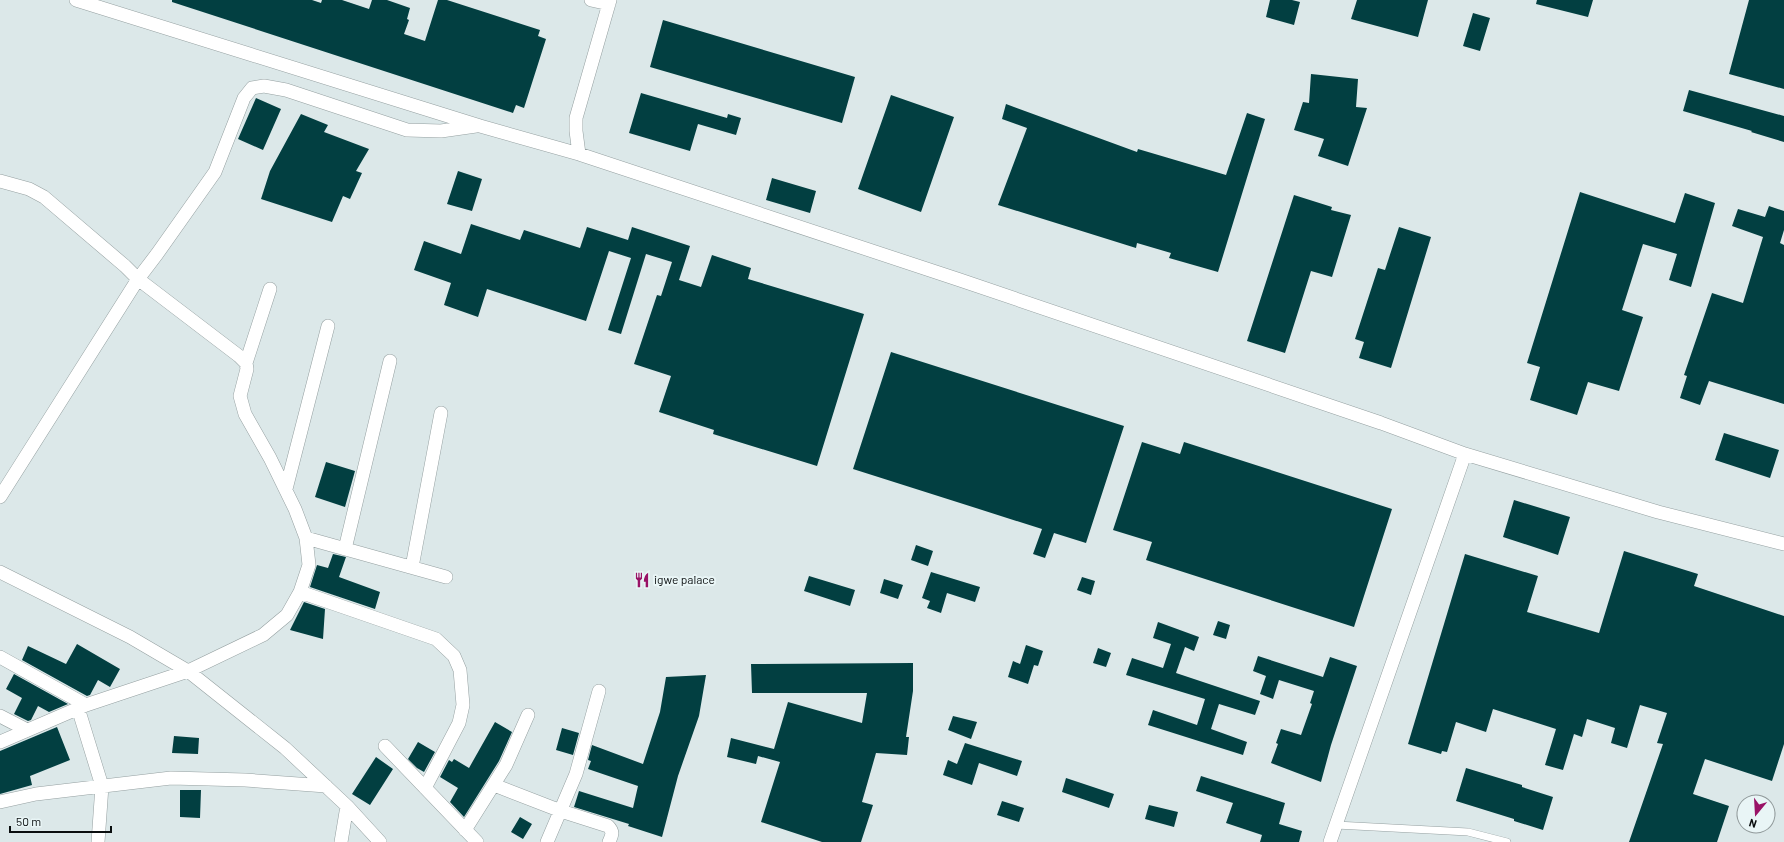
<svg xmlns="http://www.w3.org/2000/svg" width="1784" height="842" font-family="Barlow,sans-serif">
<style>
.building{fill:#023f41}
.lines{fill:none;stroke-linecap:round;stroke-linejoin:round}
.service-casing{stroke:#95a0a1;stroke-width:8}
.minor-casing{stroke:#95a0a1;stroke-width:14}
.service{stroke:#fff;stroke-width:7}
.minor{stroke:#fff;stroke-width:13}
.labels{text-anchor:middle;stroke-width:4;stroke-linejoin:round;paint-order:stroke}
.poi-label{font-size:12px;fill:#0a0e0f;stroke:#e9f5f6;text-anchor:start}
</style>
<rect width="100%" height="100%" fill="#dce8e9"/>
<!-- building -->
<path class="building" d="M172,0H312L321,3L322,0H342L369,9L372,0H387L410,8L407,19L409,20L404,34L425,41L438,0H447L540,30L538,36L546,39L524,108L516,105L513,113L172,2Z
M1270,0H1292L1300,2L1294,25L1266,17Z
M1357,0H1428L1418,37L1351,19Z
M1537,0H1593L1588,17L1536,4Z
M1749,0H1784V89L1729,74Z
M1473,13L1490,18L1480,51L1463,46Z
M663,20L855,77L842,123L650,67Z
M1311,74L1358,79L1356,107L1367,108L1348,166L1318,156L1324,139L1294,130L1303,102L1309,103Z
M1689,90L1784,116V142L1751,132L1752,131L1683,111Z
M641,93L727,118L728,114L741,118L736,135L698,124L690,151L629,133Z
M891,95L954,117L921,212L858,189Z
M256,98L281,109L263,150L238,139Z
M1006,104L1137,152L1138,149L1226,175L1247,113L1265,119L1218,272L1169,258L1171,253L1137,243L1136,248L998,205L1027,128L1002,119Z
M301,114L328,125L324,132L369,149L356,171L362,173L350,199L343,196L332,222L261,199L270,171Z
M458,171L482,179L472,211L447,204Z
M772,178L816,191L810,213L766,200Z
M1580,192L1675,223L1685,193L1715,203L1691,287L1669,280L1677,254L1643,244L1622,310L1643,317L1619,391L1588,382L1577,415L1530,400L1540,367L1527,363Z
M1294,195L1332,207L1331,210L1351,215L1332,277L1311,271L1285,353L1247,341Z
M1769,206L1784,211V230L1780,243L1784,245V404L1709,381L1700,405L1680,398L1687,376L1684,375L1712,293L1743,303L1763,237L1732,226L1738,209L1765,217Z
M471,224L520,240L524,230L580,248L587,227L628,240L632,227L690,246L679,280L701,287L712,255L751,268L748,279L864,314L817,466L713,434L714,430L659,412L671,376L634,364L657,295L661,296L672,262L646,254L621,334L608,330L631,258L609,251L586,321L487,289L478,317L444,305L451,283L414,270L424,241L461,254Z
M1399,227L1431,237L1391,368L1359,358L1364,342L1355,339L1378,268L1385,270Z
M891,352L1124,426L1086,543L1054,533L1045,558L1033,554L1042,529L853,469Z
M1724,433L1779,450L1770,478L1715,460Z
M1142,442L1180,454L1184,442L1392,509L1354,627L1146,560L1152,542L1113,530Z
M326,462L355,471L345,507L315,497Z
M1514,500L1570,517L1558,555L1503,537Z
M916,545L933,551L928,566L911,560Z
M1624,551L1698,574L1694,586L1784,616V744L1772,781L1705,759L1693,794L1729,806L1717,842H1629L1663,744L1657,743L1667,713L1640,705L1627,748L1611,743L1615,728L1587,719L1582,737L1574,734L1563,770L1545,765L1556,729L1493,709L1486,732L1456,722L1447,752L1442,751L1441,754L1408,744L1465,554L1538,576L1527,612L1599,633Z
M333,554L346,557L339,577L380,592L375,609L310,587L317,565L328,568Z
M931,572L980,587L975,602L947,593L941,613L927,608L930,601L922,598Z
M809,576L855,590L850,606L804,591Z
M1082,577L1095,581L1091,595L1077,590Z
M884,579L903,585L898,599L880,593Z
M304,602L325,609L323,639L290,630Z
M1218,621L1230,625L1226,639L1213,635Z
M1158,622L1199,637L1194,651L1185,647L1176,673L1260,701L1255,715L1219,704L1211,729L1247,742L1243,755L1148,725L1153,710L1197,725L1205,699L1126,675L1132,658L1163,668L1171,644L1153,638Z
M77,644L120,669L110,687L98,680L90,695L87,696L22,660L28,646L66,664Z
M1026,645L1043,651L1038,666L1034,665L1028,684L1008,677L1013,661L1020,664Z
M1098,648L1111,653L1106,667L1093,663Z
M1258,656L1323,677L1330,657L1357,666L1331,745L1321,782L1271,763L1278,744L1276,743L1281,729L1301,735L1312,704L1310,703L1314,691L1279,680L1273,699L1260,694L1266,676L1253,671Z
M913,663V691L906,737H909L907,755L876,753L862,802L873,805L861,842H822L761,822L780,762L758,756L756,764L727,757L731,738L774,749L788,702L862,723L867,693H752L751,664Z
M14,674L68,704L49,712L38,706L31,720L28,721L14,714L22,698L6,689Z
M706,675L699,716L678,776L662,837L628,826L629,824L574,807L579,791L633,808L638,786L588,769L591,761L588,760L592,745L643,764L660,712L666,677Z
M953,716L977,722L971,739L948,730Z
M495,722L512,732L499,761L464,817L450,802L458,788L440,777L449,760L452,762L454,759L469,768Z
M57,727L70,760L30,776L32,785L0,794V751Z
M562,728L579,733L573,755L556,750Z
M174,736L199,738L198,754L172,753Z
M418,742L435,752L424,772L417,768L408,759Z
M965,743L1022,761L1017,776L979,763L972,785L943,775L948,760L957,764Z
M376,757L393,769L370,805L352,794Z
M1466,768L1522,785V787L1553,797L1543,830L1514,821V819L1456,801Z
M1201,776L1285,803L1279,824L1302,831L1299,842H1260L1262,835L1226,823L1233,803L1196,791Z
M1066,778L1114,794L1109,808L1062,792Z
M180,790H201L200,818L180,817Z
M1002,801L1024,808L1019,822L997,815Z
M1149,805L1178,812L1174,827L1145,819Z
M520,817L532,824L523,839L511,832Z"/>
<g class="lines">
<defs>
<path id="service" d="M1336,825L1468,832L1507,842"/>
<path id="minor" d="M76,0L480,126L579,154L960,280L1381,423L1465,454L1658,512L1784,544
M591,0L609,4
M579,154L576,131V118L610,0
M0,181L29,189L44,197L125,266L138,279L239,356L246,363
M286,489L328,326
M0,497L138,279L157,254L215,172L244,98L252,88L264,86L286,90L407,130L441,131L476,126
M306,538L446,577
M345,549L390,361
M412,567L441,413
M0,572L130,637L188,671L285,748L347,806L380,842
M300,592L436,639L454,656L460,670L463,705L459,723L425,788
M0,657L86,705
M78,708L102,786L98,842
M0,716L27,730
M0,742L86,705L188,671L263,635L287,615L300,592L309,565L306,538L295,509L270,458L245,414L240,396L247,369L246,363L270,289
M385,746L477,842
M494,785L561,811L608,826C614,832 612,835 609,842
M0,802L36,794L171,778L245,780L326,786
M465,830L506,765L528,715
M341,842L347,806
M547,842L576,774L599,691
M1330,842L1465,454"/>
</defs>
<!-- service casing -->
<use href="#service" class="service-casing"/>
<!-- minor casing -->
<use href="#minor" class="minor-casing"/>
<!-- service -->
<use href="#service" class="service"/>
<!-- minor -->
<use href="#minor" class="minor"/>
</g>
<!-- icons -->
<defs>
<symbol id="restaurant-bare" viewBox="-9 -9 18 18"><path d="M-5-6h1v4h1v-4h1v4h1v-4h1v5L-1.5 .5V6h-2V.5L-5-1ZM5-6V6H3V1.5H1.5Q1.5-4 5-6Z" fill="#991266" stroke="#e9f5f6" stroke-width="2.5" paint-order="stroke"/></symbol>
</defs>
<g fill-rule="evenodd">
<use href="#restaurant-bare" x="631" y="569" width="22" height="22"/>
</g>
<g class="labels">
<!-- poi labels -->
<g class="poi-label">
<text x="654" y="584">igwe palace</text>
</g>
</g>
<!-- north arrow -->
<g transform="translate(1756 814) rotate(198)"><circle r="19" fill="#e9f5f6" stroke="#90999a"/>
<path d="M0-3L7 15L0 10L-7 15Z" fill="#991266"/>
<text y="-6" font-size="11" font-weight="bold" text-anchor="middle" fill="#0a0e0f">N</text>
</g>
<!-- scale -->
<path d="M10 826v6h101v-6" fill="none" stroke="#0a0e0f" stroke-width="2"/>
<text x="16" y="826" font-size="12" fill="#0a0e0f" stroke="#e9f5f6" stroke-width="3" paint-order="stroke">50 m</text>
</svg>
